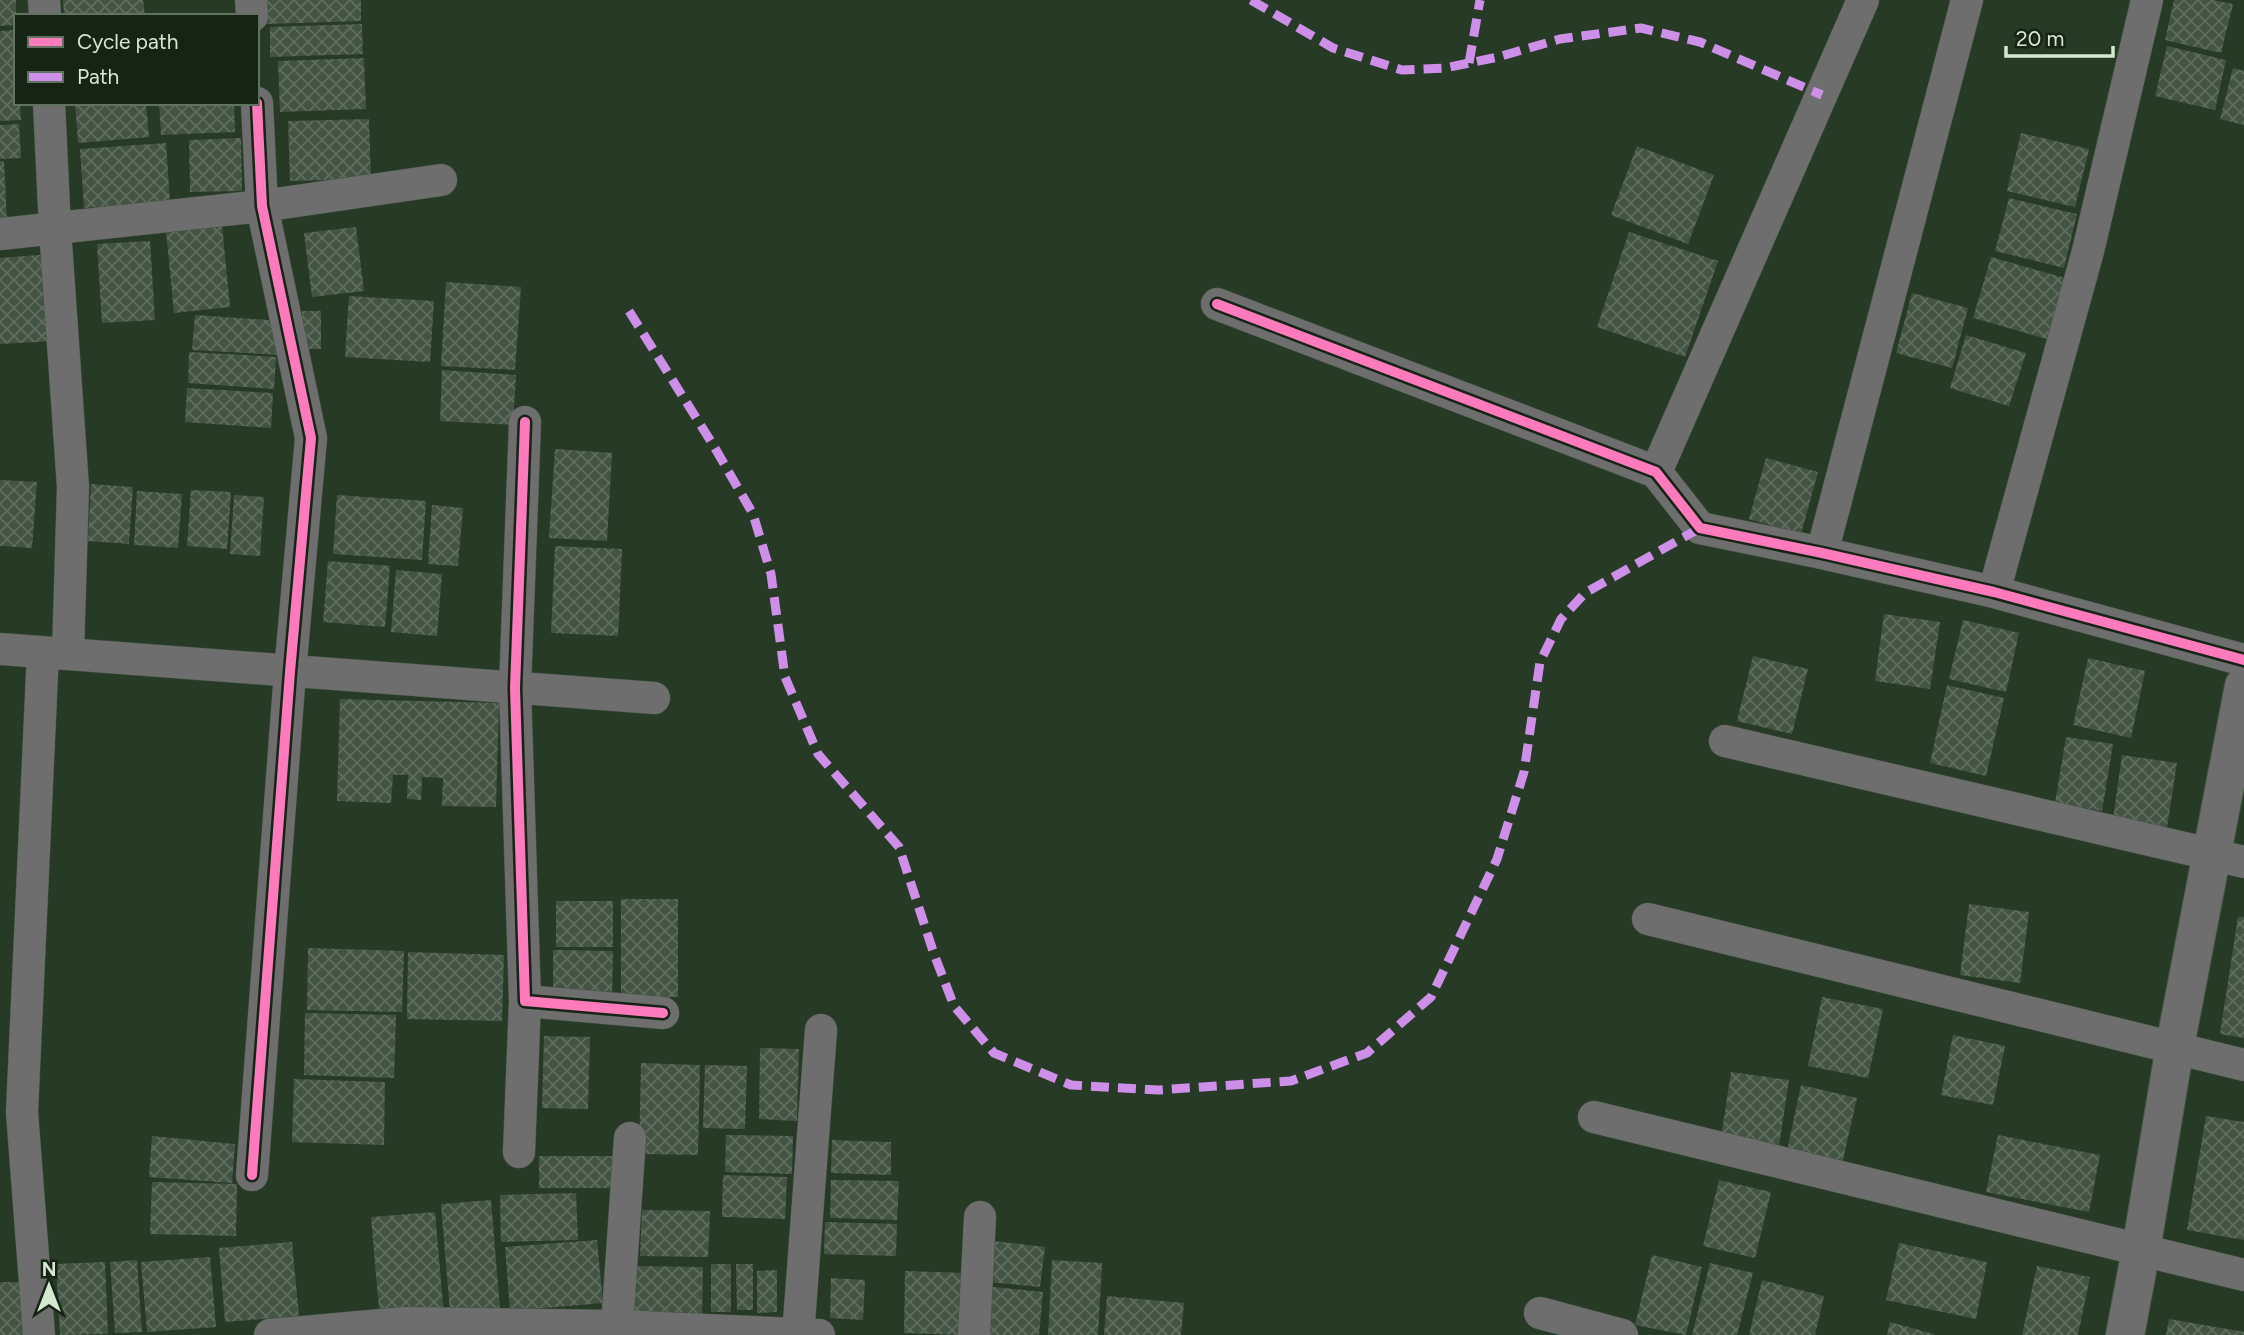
<svg xmlns="http://www.w3.org/2000/svg" width="2244" height="1335" font-family="Figtree,sans-serif">
<style>
.building{fill:url(#building-cross-hatch)}
.lines{fill:none;stroke-linecap:round;stroke-linejoin:round}
.minor-casing{stroke:#445443;stroke-width:33}
.tertiary-casing{stroke:#445443;stroke-width:40}
.minor{stroke:#6d6e6d;stroke-width:32}
.tertiary{stroke:#6d6e6d;stroke-width:38}
.quiet{stroke:#ce8fe9;stroke-width:9;stroke-dasharray:18 9;stroke-linecap:butt}
.cycleway-casing{stroke:#152414;stroke-width:15}
.cycleway{stroke:#fd7abc;stroke-width:10}
</style>
<defs>
<pattern id="building-cross-hatch" width="8" height="8" patternUnits="userSpaceOnUse" patternTransform="scale(1.75)"><rect width="8" height="8" fill="#445444"/><path d="M0 0l8 8M0 8l8-8" fill="none" stroke="#5e6d5e"/></pattern>
</defs>
<rect width="100%" height="100%" fill="#273a26"/>
<!-- building -->
<path class="building" d="M0,0H16V25L0,26Z
M63,0H143L145,16H64Z
M266,0H361V21L267,24Z
M2174,0H2213L2233,4L2221,53L2165,40Z
M362,24L363,54L270,57V27Z
M16,30V103H20L21,120L0,121V31Z
M2167,46L2226,60L2215,110L2155,96Z
M364,58L366,109L280,112L278,61Z
M2233,68L2244,71V125L2220,119Z
M75,103H146L149,137L78,143Z
M159,103H234L235,132L161,135Z
M369,119L371,179L290,181L288,121Z
M19,124L21,158L0,159V125Z
M2021,133L2089,149L2075,207L2007,191Z
M241,138L242,191L190,192L189,140Z
M166,143L170,202L84,208L80,149Z
M1637,146L1714,175L1688,244L1611,215Z
M0,161H4L7,221H0Z
M2009,198L2077,214L2064,268L1995,251Z
M222,225L230,307L174,313L166,231Z
M356,227L364,291L312,297L304,233Z
M1629,232L1718,261L1685,357L1597,327Z
M150,241L155,320L102,323L97,244Z
M51,254L56,341L0,344V258Z
M1991,257L2065,278L2047,339L1973,318Z
M446,282L521,287L515,370L441,366Z
M1912,293L1968,308L1952,368L1896,353Z
M349,296L434,301L430,362L345,357Z
M302,311H321V349H302Z
M195,315L283,321L281,355L192,350Z
M1966,335L2026,353L2009,406L1950,388Z
M189,352L276,357L274,389L188,383Z
M442,370L516,375L513,425L440,421Z
M187,388L273,393L271,428L185,422Z
M555,449L612,453L607,541L549,538Z
M1766,458L1818,472L1801,534L1749,519Z
M0,480L37,482L32,548L0,546Z
M91,484L133,487L129,544L88,541Z
M191,490L231,492L227,549L187,546Z
M137,491L182,494L178,548L134,545Z
M234,495L264,497L260,556L230,554Z
M337,495L426,501L422,560L333,554Z
M432,505L463,508L458,566L428,564Z
M555,546L622,549L618,636L551,633Z
M328,561L390,566L385,627L323,622Z
M396,570L442,574L437,636L391,632Z
M1884,614L1940,622L1930,689L1875,681Z
M1963,620L2019,633L2006,692L1949,679Z
M1753,656L1808,669L1792,734L1737,721Z
M2088,658L2145,671L2131,738L2073,725Z
M1947,685L2004,698L1986,776L1930,763Z
M340,699L499,703L496,807L442,806L443,778L422,777L421,800L407,799L408,775H393L391,803L337,801Z
M2066,737L2113,744L2102,811L2055,803Z
M2122,755L2177,763L2167,827L2113,819Z
M621,899H678V997H621Z
M556,901H613V947H556Z
M1969,904L2029,912L2020,983L1960,975Z
M2238,917H2244V1038L2220,1034Z
M308,948L404,951L402,1012L307,1010Z
M553,950L613,951L612,999H553Z
M408,952L504,955L502,1021L407,1019Z
M1822,997L1883,1009L1868,1078L1808,1066Z
M305,1013L396,1015L394,1078L304,1075Z
M1953,1035L2005,1046L1993,1105L1941,1095Z
M544,1036L590,1037L588,1109L542,1108Z
M760,1048L799,1049L797,1121L759,1119Z
M641,1063L700,1065L698,1155L639,1154Z
M705,1065L747,1066L745,1129L703,1128Z
M1731,1072L1789,1080L1779,1146L1721,1138Z
M294,1079L385,1082L384,1145L292,1142Z
M1801,1085L1857,1098L1842,1164L1787,1151Z
M2206,1116L2244,1122V1240L2187,1230Z
M726,1135L793,1136L792,1174L725,1172Z
M1998,1135L2100,1155L2089,1212L1986,1192Z
M152,1136L235,1144L232,1183L149,1177Z
M832,1140L891,1142V1175L831,1173Z
M539,1156H621V1188H539Z
M723,1175L787,1177L785,1219L722,1217Z
M831,1180L899,1181L897,1220L830,1218Z
M1719,1180L1771,1192L1755,1258L1703,1246Z
M152,1182L237,1184L236,1236L150,1234Z
M576,1193L578,1240L501,1242L500,1195Z
M491,1200L500,1309L450,1313L441,1204Z
M642,1210L710,1211L708,1257L640,1256Z
M435,1212L444,1316L380,1321L371,1217Z
M825,1222L897,1224L896,1256L824,1254Z
M597,1240L603,1303L510,1311L505,1247Z
M994,1241L1045,1247L1040,1287L989,1282Z
M292,1242L299,1316L225,1322L219,1248Z
M1899,1243L1987,1262L1976,1319L1886,1300Z
M1652,1255L1702,1267L1686,1335L1635,1325Z
M210,1257L216,1327L147,1332L141,1262Z
M137,1260L142,1332L115,1333L110,1262Z
M1052,1260L1102,1263L1098,1335H1048Z
M105,1262L108,1334L60,1335L56,1264Z
M1710,1263L1753,1273L1737,1335H1692Z
M711,1264H731V1312H711Z
M736,1264H753V1310H737Z
M636,1266L703,1267L702,1317L634,1315Z
M2037,1266L2090,1277L2078,1335H2022Z
M777,1270V1312L757,1313V1271Z
M905,1271L966,1273L965,1335L904,1333Z
M831,1278L865,1280L863,1320L830,1318Z
M1762,1280L1824,1296L1815,1335H1749Z
M0,1282H28V1335H0Z
M985,1286L1043,1292L1039,1335H980Z
M1107,1296L1184,1303L1181,1335H1104Z
M2169,1319L2244,1332V1335H2166Z
M1890,1322L1934,1334V1335H1887Z"/>
<g class="lines">
<defs>
<path id="minor" d="M44,0L45,16
M251,0L252,16
M49,103L55,229L73,487L68,654
M0,234L262,206L441,180
M1217,304L1656,472L1700,528L1822,553L1994,592L2244,660
M525,422L515,688L525,1001L663,1013
M1656,472L1863,0
M1822,553L1967,0
M1994,592L2088,251L2147,0
M0,649L654,698
M1725,741L2244,862
M1648,919L2244,1065
M1594,1117L2244,1275
M519,1152L525,1001
M252,1175L290,672L311,438L262,206L257,103
M1540,1313L1622,1335
M617,1326L630,1138
M39,1335L22,1112L43,652
M270,1335L404,1323L617,1326L819,1335
M798,1335L821,1030
M974,1335L980,1217"/>
<path id="tertiary" d="M2125,1335L2141,1250L2175,1046L2244,686"/>
</defs>
<!-- minor casing -->
<use href="#minor" class="minor-casing"/>
<!-- tertiary casing -->
<use href="#tertiary" class="tertiary-casing"/>
<!-- minor -->
<use href="#minor" class="minor"/>
<!-- tertiary -->
<use href="#tertiary" class="tertiary"/>
<!-- quiet -->
<path class="quiet" d="M1251,0L1333,48L1402,70L1445,68L1498,57L1560,39L1641,28L1700,42L1822,95
M1469,63L1480,0
M629,311L712,443L753,514L771,574L785,677L818,754L899,847L934,954L954,1006L994,1053L1071,1085L1158,1090L1291,1081L1367,1053L1431,997L1497,859L1524,772L1540,662L1561,619L1585,593L1700,528"/>
<defs>
<path id="cycleway" d="M1217,304L1656,472L1700,528L1822,553L1994,592L2244,660
M525,422L515,688L525,1001L663,1013
M252,1175L290,672L311,438L262,206L257,103"/>
</defs>
<!-- cycleway casing -->
<use href="#cycleway" class="cycleway-casing"/>
<!-- cycleway -->
<use href="#cycleway" class="cycleway"/>
</g>
<!-- legend -->
<rect x="14" y="14" width="245" height="91" fill="#152414" stroke="#617260" stroke-width="2"/>
<rect x="28" y="37" width="35" height="10" fill="#fd7abc" stroke="#617260" stroke-width="2"/>
<text x="77" y="49" font-size="21" fill="#d4e8d2">Cycle path</text>
<rect x="28" y="72" width="35" height="10" fill="#ce8fe9" stroke="#617260" stroke-width="2"/>
<text x="77" y="84" font-size="21" fill="#d4e8d2">Path</text>
<!-- north arrow -->
<g transform="translate(49 1286)" stroke="#152414" stroke-width="5" paint-order="stroke">
<path d="M0-5L12 26L0 18L-12 26Z" fill="#d4e8d2"/>
<text y="-10" font-size="19" font-weight="bold" text-anchor="middle" fill="#d4e8d2">N</text>
</g>
<!-- scale -->
<path d="M2006 46v10h107v-10" fill="none" stroke="#d4e8d2" stroke-width="3.5"/>
<text x="2016" y="46" font-size="21" fill="#d4e8d2" stroke="#152414" stroke-width="5" paint-order="stroke">20 m</text>
</svg>
